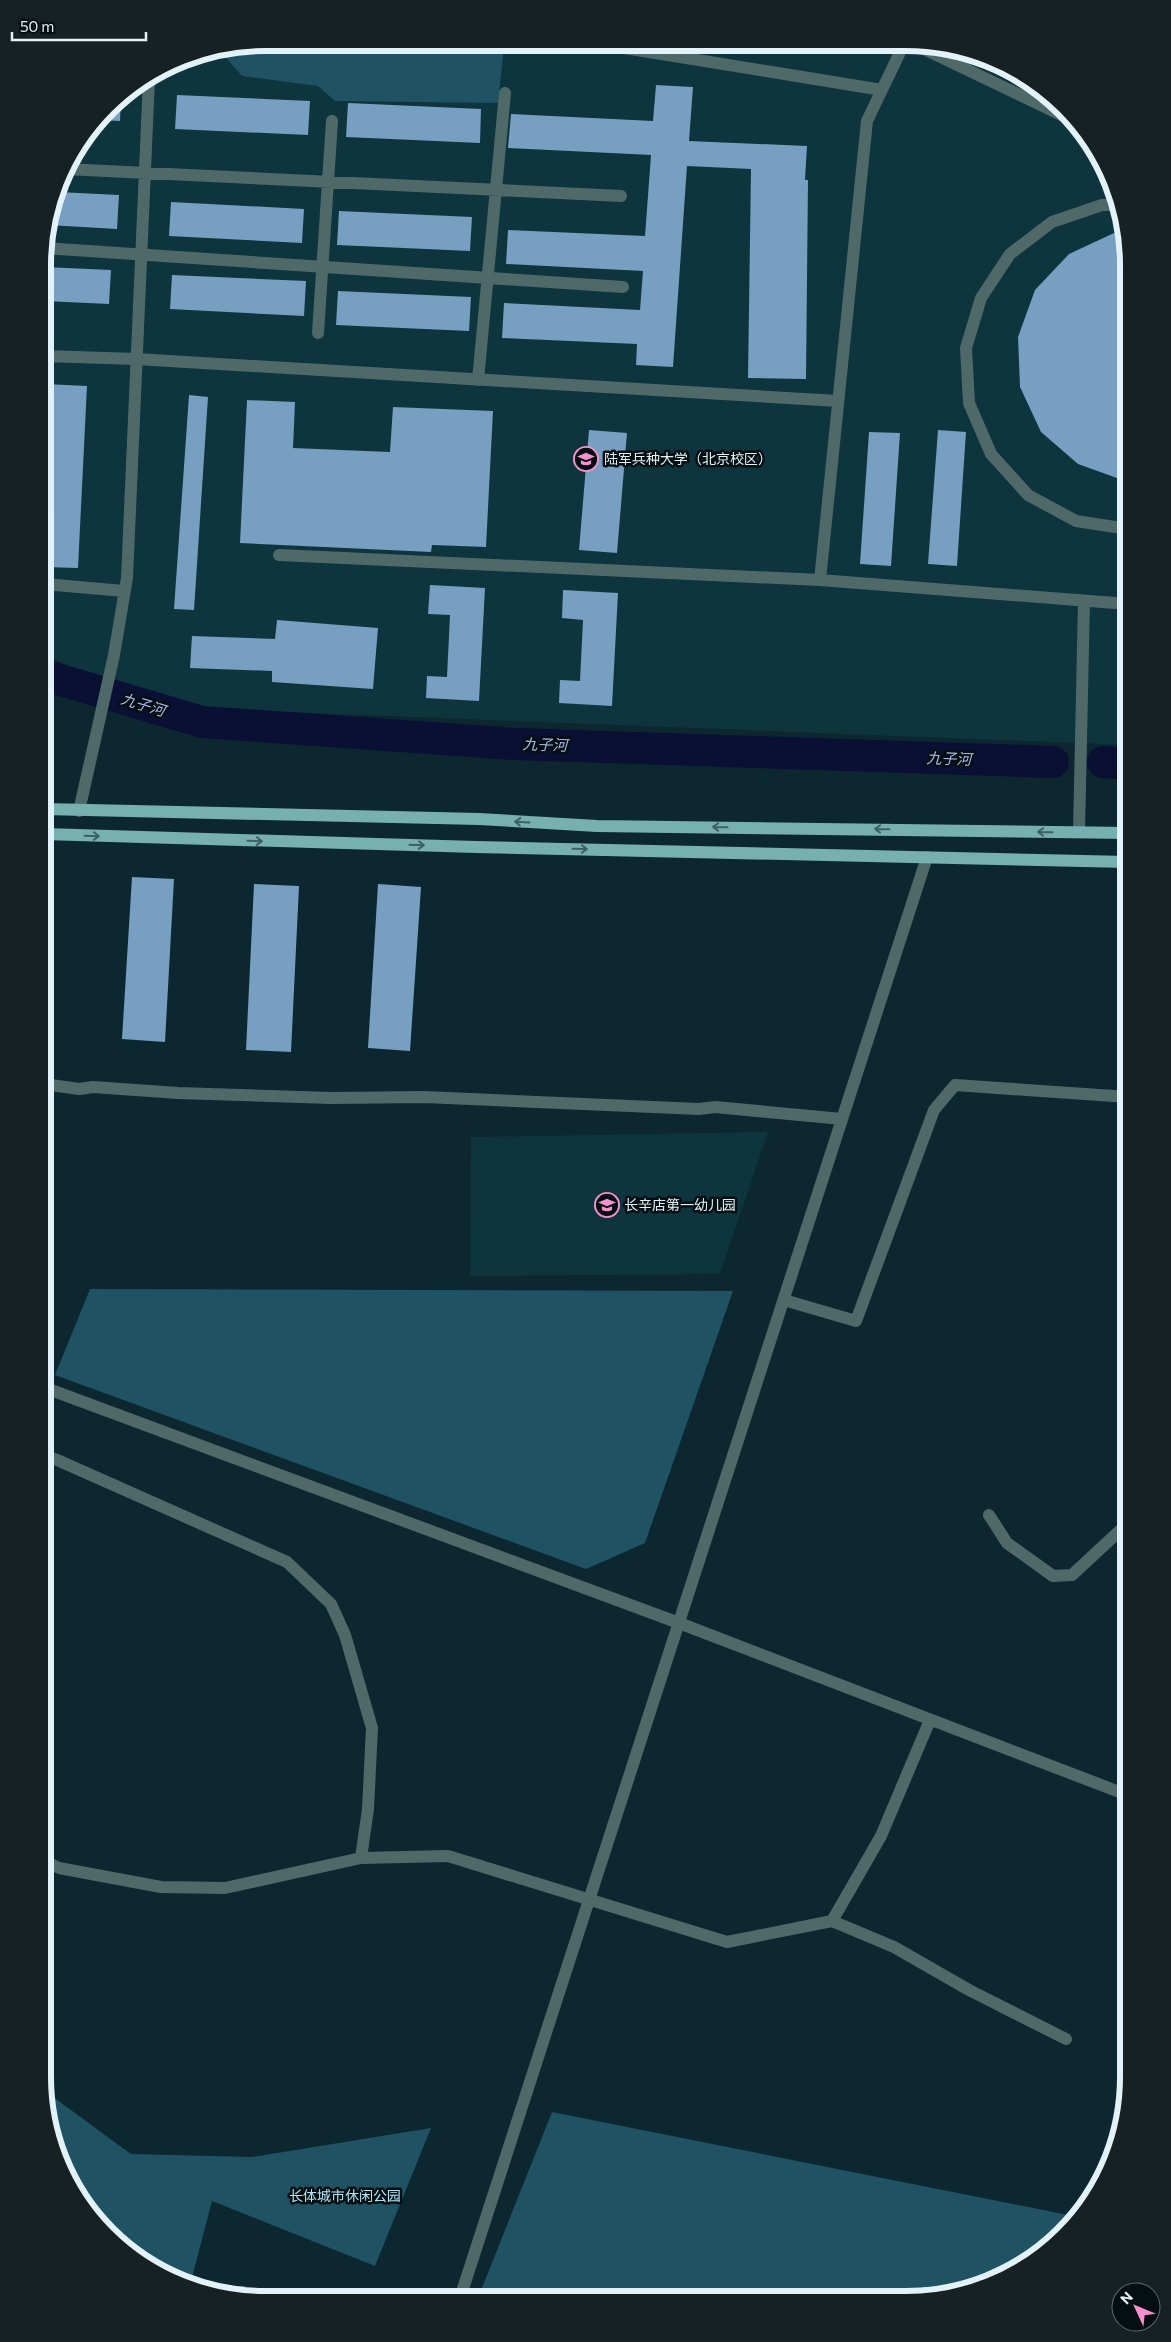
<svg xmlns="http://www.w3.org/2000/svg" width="1171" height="2342" font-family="Commissioner,'Noto Sans SC',sans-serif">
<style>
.built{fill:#0e343e}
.green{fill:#1f5262}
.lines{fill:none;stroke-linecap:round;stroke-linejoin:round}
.river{stroke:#091033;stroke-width:32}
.building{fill:#769fc2}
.minor{stroke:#4f6969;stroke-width:12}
.major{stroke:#77b0b0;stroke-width:12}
.oneway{stroke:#3e6061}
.labels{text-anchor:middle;stroke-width:5;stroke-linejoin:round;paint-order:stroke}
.poi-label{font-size:14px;fill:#e3f2f8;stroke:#050f12;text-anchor:start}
.park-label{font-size:14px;fill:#b0e4f7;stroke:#050f12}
.water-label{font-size:15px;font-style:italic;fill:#abbdf3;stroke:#050f12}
.rim{fill:none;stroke:#e3f2f8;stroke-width:6}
</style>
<rect width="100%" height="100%" fill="#0d2730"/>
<!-- built -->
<path class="built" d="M265,43L949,47L1004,65L1053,98L1091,142L1117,194L1128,265V745L209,709L70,667L44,654V236L66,166L118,98L180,59Z
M768,1132L720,1274L470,1276L471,1137Z"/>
<!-- green -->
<path class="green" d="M265,43L494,44L504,47L498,103L335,101L318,86L242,76L220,51Z
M90,1289L733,1291L645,1543L586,1569L55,1375Z
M45,2091L131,2154L252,2157L431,2128L375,2266L212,2201L190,2285L180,2282L118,2244L80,2200L54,2148Z
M552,2112L1078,2217L1030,2262L977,2288L906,2299L478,2298Z"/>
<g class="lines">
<!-- river -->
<path class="river" d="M44,675L202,722L515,744L1053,762
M1103,762L1128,764"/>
</g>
<!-- building -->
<path class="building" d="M656,85L693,87L689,141L807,146L805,180H808L806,379L748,378L751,169L687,166L673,367L636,365L637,344L502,338L504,303L640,310L643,271L506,264L508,230L645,236L651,155L508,148L511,114L653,121Z
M177,95L310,101L308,135L175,129Z
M121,96L120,121L101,120L118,98Z
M348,103L481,109L480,143L346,137Z
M58,192L119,195L117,229L48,225Z
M171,202L304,209L302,243L169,236Z
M339,211L472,217L470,251L337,245Z
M1114,233H1123L1128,265V482L1078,464L1041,432L1020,387L1018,337L1035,290L1069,254Z
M44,267L111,270L109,304L44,301Z
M172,275L306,281L304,316L170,309Z
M338,291L471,297L469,331L336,325Z
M44,384L87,386L78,568L44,567Z
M189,395L208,397L194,610L174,609Z
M247,400L295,402L293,448L390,452L393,407L493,411L486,547L432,545L431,552L240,543Z
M589,430L627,433L617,553L579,550Z
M938,430L966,432L957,566L928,564Z
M869,432L900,433L891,566L860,564Z
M430,585L485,588L479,701L426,698L427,676L447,677L450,615L428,614Z
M563,590L618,593L612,706L559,703L560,680L580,681L583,620L562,618Z
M277,620L378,628L373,689L272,682V671L190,668L192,636L275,639Z
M132,877L174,879L165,1042L122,1039Z
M254,884L299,886L291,1052L246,1050Z
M378,884L421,887L410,1051L368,1048Z"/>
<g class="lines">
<!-- minor -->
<path class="minor" d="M606,45L882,90
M920,47L1072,120
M65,169L621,196
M1119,205H1102L1052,222L1010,254L981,298L966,348L969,403L991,454L1028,495L1076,521L1128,529
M44,248L623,287
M318,333L332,121
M44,356L136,359L838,401
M478,380L505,93
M279,555L820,580L1128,604
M820,580L867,121L903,46
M44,584L124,591
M79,811L114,655L127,578L149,79
M1079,832L1084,601
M44,1084L79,1089L93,1087L178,1093L331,1098L424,1097L699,1109L715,1107L842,1119
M784,1300L856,1321L934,1110L955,1085L1128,1097
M43,1387L679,1623L1122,1793L1128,1794
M43,1456L55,1459L287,1562L331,1604L345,1635L372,1728L368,1809L361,1858
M989,1515L1007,1543L1053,1576L1072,1575L1128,1523
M43,1860L59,1868L161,1887L225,1888L361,1858L448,1856L727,1942L832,1921L894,1947L969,1990L1066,2039
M832,1921L881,1836L930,1720
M460,2298L927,857"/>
<!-- major -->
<path class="major" d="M44,809L479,819L597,826L1128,833
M44,834L476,847L1128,862"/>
</g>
<!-- one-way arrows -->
<defs><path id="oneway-shaft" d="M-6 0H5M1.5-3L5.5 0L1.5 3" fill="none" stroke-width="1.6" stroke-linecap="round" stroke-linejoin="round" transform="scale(1.25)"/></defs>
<g class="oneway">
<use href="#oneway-shaft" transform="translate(522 822) rotate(-177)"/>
<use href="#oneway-shaft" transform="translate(720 827) rotate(-179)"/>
<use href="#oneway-shaft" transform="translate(882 829) rotate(-179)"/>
<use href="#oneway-shaft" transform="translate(1045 832) rotate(-179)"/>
<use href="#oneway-shaft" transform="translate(92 836) rotate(2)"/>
<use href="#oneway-shaft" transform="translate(255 841) rotate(2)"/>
<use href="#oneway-shaft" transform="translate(417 845) rotate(2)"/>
<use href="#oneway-shaft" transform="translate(580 849) rotate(1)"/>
</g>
<!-- icons -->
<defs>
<symbol id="university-ring" viewBox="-11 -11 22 22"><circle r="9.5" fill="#050f12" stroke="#f790ce" stroke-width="1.5"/><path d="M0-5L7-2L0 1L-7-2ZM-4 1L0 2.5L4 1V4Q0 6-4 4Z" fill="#f790ce"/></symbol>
<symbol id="school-ring" viewBox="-11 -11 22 22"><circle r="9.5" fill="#050f12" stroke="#f790ce" stroke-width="1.5"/><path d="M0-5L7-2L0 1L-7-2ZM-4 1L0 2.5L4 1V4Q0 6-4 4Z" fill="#f790ce"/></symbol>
</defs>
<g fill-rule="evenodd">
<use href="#university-ring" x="572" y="445" width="28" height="28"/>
<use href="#school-ring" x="593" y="1191" width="28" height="28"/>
</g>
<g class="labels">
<!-- poi labels -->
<g class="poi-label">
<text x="604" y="464">陆军兵种大学（北京校区）</text>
<text x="624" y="1210">长辛店第一幼儿园</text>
</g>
<!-- park labels -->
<g class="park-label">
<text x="345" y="2201">长体城市休闲公园</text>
</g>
<!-- water labels -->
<g class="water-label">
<text transform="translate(143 705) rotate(17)" y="5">九子河</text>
<text transform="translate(545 745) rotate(2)" y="5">九子河</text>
<text transform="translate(949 759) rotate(2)" y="5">九子河</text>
</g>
</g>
<!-- crop -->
<path d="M0 0H1171V2342H0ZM265 51H906A214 214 0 0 1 1120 265V2077A214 214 0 0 1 906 2291H265A214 214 0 0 1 51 2077V265A214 214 0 0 1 265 51Z" fill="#172124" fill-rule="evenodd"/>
<path class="rim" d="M265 51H906A214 214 0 0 1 1120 265V2077A214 214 0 0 1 906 2291H265A214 214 0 0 1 51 2077V265A214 214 0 0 1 265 51Z"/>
<!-- north arrow -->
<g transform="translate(1136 2307) rotate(314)"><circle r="24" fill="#050f12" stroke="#5e6a6e"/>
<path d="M0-4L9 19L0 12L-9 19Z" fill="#f790ce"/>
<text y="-8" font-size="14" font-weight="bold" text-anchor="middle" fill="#e3f2f8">N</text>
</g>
<!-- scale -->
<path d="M12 32v8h134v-8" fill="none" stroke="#e3f2f8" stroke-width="2.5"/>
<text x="20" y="32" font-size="15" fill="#e3f2f8" stroke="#050f12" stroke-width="4" paint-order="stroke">50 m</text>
</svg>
